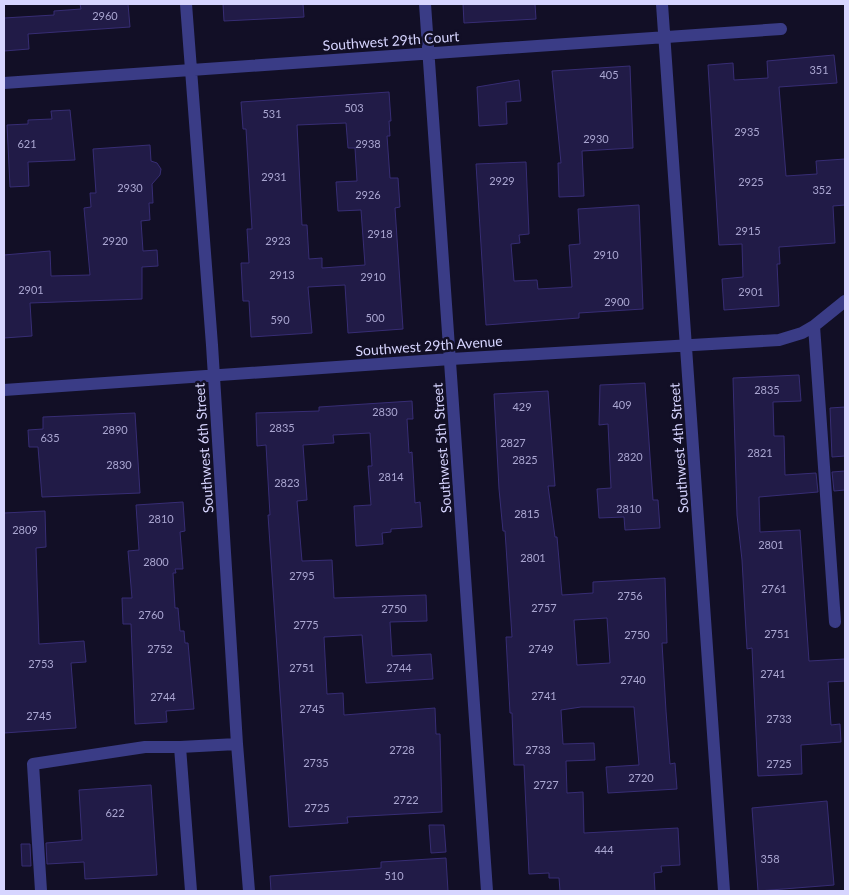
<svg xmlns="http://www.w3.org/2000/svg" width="849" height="895" font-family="Lato,sans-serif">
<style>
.building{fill:#211b47;stroke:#372d74;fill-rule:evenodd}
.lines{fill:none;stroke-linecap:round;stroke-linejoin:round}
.minor{stroke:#3a3c86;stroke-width:12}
.labels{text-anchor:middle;stroke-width:5;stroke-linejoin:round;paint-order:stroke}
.number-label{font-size:11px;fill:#aaa6d1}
.street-label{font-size:14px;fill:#d7d5ff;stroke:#120f26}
</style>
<rect width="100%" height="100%" fill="#120f26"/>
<!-- building -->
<path class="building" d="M80,4H128L130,27L28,34L29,49L4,51V18L54,15V11L81,9Z
M223,4H303L304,17L224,21Z
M463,4H535L536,19L464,23Z
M834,55L837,83L779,87L786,176L817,174L816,161L845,159V205L833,206L835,243L779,247L780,264H777L779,306L724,310L722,279L743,277L742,244L719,245L708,65L733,63L734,80L768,78L767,61Z
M630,66L633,148L582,151L584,196L559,197L558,163H561L552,71Z
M519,80L521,101L506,102L507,124L479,126L477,87Z
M389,92L391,121H389L390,136H387L390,178H398L400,207L395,208L403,329L348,333L345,285L308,287L312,333L251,337L249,301H243L241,263H249L247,229H252L246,129H243L241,102ZM346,123L348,148H355L357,181L336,182L338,211L361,210L365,265L322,268V258L309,259L307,225H302L297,125Z
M70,110L75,160L28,162L29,186L10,187L7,125L28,124V120L52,119L51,111Z
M150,145L151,161L157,163L161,169L160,175L152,184L153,203H149L150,220L141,221L143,251L157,250L158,266L142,267V299L30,303L32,336L4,338V255L50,251L51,276L90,275L84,208L91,207L90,193H96L93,149Z
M526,162L529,234L519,235L520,243L511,244L514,281L537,280L538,289L572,287L569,245L580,244L578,209L639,205L643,309L579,313V318L486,325L476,164Z
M799,375L801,401L773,402L774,436H784L785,475L816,473L818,492L759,497L760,532L800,530L809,661L845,659V681L828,682L831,725L840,724L841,742L801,745L802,774L758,776L752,648L747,649L742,560L737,515L733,378Z
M645,383L653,500H658L660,528L625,530L624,517L599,518L597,489L611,488L608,424L599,425L600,385Z
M548,391L555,486H548L555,537H557L562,595L593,593V582L665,578L667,643H662L666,711L670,764L675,763L677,789L608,793L606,767L639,765L634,707H581L561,710L563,744L594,743L595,760L566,761L567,793L583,792L584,833L678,828L680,865L661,866L662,872L654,873L655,891H560L559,878H549V873L529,874L524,765H514L512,713H510L506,637H512L505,531H503L499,489L494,394ZM607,618L610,663L577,665L574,620Z
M412,401L413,419H407L409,453L412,452L415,503L420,502L422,527L391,529V532L382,533L383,544L356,546L354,506L371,505L368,466H372L370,433L333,435L334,443L303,445L307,500L297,501L302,561L332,560L334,598L426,595L427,621L390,622L392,656L431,654L433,679L366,683L362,635L324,637L327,694L343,693L344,715L435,708L436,734H440L442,812L347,817L348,823L289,827L268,515H270L266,445L257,446L256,413L319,411V407Z
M845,407V456L832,457L830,408Z
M135,413L140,493L42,497L38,447H29L28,430L43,429V417Z
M845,471V490L834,491L832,472Z
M183,502L185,531L180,532L183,569H175L176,573H173L175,608H178L180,631H184L185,643H188L194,709L166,711L167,722L135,724L131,624H123L122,598H132L128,551L139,550L136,505Z
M45,511L46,547L36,548L39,644L84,641L86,662L71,663L76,728L4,733V513Z
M151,785L157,875L85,879L84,862L47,864L46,843L82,840L79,790Z
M827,801L834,885L758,891L752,808Z
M429,825H444L446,852L431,853Z
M21,844H30L31,866H22Z
M446,858L448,891H271L270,876L381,868V862Z"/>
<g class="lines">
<!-- minor -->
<path class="minor" d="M186,4L212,345L237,744L249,891
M425,4L487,891
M662,4L724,891
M4,83L781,29
M814,326L835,622
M4,390L451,359L779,340L802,333L814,326L845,301
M41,891L33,764L145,747H180
M191,891L180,747L237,744"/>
</g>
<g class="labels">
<!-- number labels -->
<g class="number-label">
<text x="105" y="20">2960</text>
<text x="819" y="74">351</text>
<text x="609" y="79">405</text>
<text x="354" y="112">503</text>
<text x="272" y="118">531</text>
<text x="747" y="136">2935</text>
<text x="596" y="143">2930</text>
<text x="27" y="148">621</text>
<text x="368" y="148">2938</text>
<text x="274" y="181">2931</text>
<text x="502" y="185">2929</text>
<text x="751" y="186">2925</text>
<text x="130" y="192">2930</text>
<text x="822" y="194">352</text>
<text x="368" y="199">2926</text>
<text x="748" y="235">2915</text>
<text x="380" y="238">2918</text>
<text x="115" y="245">2920</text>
<text x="278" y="245">2923</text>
<text x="606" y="259">2910</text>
<text x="282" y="279">2913</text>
<text x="373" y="281">2910</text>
<text x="31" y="294">2901</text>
<text x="751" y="296">2901</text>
<text x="617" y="306">2900</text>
<text x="375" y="322">500</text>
<text x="280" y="324">590</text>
<text x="767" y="394">2835</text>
<text x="622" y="409">409</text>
<text x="522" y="411">429</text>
<text x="385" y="416">2830</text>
<text x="282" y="432">2835</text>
<text x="115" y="434">2890</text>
<text x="50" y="442">635</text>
<text x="513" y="447">2827</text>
<text x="760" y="457">2821</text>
<text x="630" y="461">2820</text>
<text x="525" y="464">2825</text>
<text x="119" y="469">2830</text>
<text x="391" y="481">2814</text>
<text x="287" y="487">2823</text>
<text x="629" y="513">2810</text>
<text x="527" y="518">2815</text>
<text x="161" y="523">2810</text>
<text x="25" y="534">2809</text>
<text x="771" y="549">2801</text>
<text x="533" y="562">2801</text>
<text x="156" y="566">2800</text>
<text x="302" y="580">2795</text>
<text x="774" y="593">2761</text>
<text x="630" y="600">2756</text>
<text x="544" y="612">2757</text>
<text x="394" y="613">2750</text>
<text x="151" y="619">2760</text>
<text x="306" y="629">2775</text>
<text x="777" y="638">2751</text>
<text x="637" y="639">2750</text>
<text x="160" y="653">2752</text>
<text x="541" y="653">2749</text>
<text x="41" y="668">2753</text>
<text x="302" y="672">2751</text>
<text x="399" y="672">2744</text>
<text x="773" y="678">2741</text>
<text x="633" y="684">2740</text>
<text x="544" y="700">2741</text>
<text x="163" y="701">2744</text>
<text x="312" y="713">2745</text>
<text x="39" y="720">2745</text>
<text x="779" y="723">2733</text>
<text x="402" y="754">2728</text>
<text x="538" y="754">2733</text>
<text x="316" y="767">2735</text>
<text x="779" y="768">2725</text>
<text x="641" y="782">2720</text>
<text x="546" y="789">2727</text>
<text x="406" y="804">2722</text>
<text x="317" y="812">2725</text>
<text x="115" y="817">622</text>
<text x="604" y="854">444</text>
<text x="770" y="863">358</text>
<text x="394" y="880">510</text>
</g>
<!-- street labels -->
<g class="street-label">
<text transform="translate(391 41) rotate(-4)" y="5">Southwest 29th Court</text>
<text transform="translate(429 346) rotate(-4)" y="5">Southwest 29th Avenue</text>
<text transform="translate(204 448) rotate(-94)" y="5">Southwest 6th Street</text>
<text transform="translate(442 448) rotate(-94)" y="5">Southwest 5th Street</text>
<text transform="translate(679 448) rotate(-94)" y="5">Southwest 4th Street</text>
</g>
</g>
<!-- border -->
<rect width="849" height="895" fill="none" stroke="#d7d5ff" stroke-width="10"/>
</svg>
